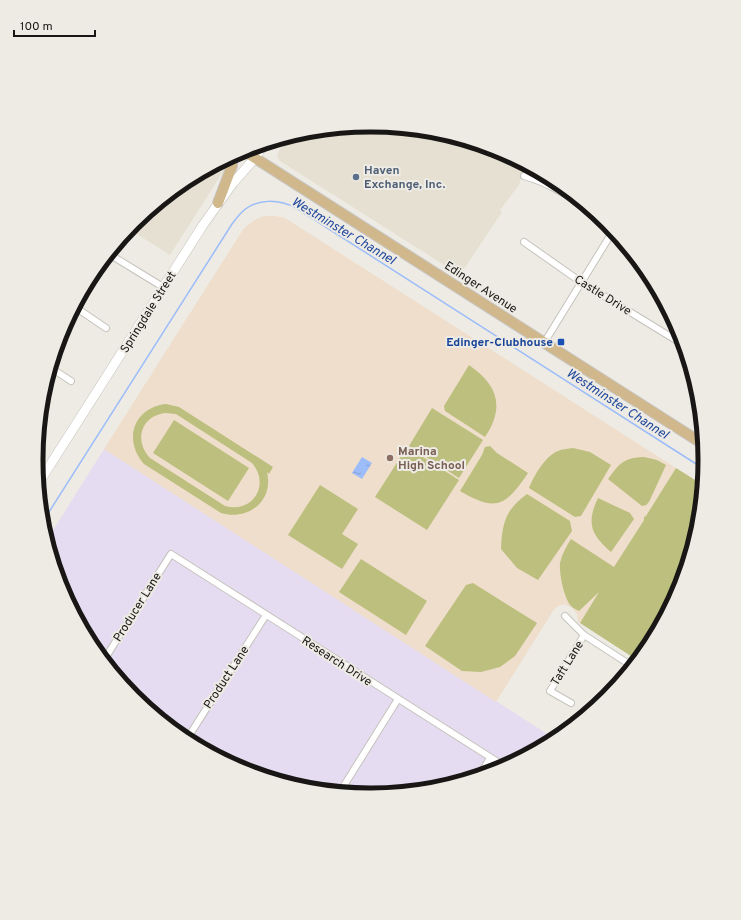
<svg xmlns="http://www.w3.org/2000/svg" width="741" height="920" font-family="Overpass,sans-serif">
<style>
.built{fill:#e5e0d1}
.industrial{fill:#e6dcf1}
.education{fill:#efdecc}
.park{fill:#bcbf7d;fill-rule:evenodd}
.water{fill:url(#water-ripples)}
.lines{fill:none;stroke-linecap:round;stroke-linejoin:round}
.stream{stroke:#9cbcfa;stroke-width:1.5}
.street-casing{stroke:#c5c3bc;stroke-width:8}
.secondary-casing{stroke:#c5c3bc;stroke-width:10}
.primary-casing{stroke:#c8c7c7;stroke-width:12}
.street{stroke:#fff;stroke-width:6}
.secondary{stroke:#fff;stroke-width:9}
.primary{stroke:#d0b88c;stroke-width:10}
.service-dot{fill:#5c6f8a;stroke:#edebe4;stroke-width:1.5}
.transit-dot{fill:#1a4fb4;stroke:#edebe4;stroke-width:1.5}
.education-dot{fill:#8d6e63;stroke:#edebe4;stroke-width:1.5}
.labels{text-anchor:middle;stroke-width:4;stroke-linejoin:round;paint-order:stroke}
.service-label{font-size:12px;font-weight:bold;fill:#4e5e75;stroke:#edebe4;text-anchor:start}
.street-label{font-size:12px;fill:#181715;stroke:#edebe4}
.transit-label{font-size:12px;font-weight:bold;fill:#164399;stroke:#edebe4;text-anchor:end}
.education-label{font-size:12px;font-weight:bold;fill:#785e54;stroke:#edebe4;text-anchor:start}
.water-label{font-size:13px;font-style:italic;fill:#21489f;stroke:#edebe4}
.rim{fill:none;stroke:#181715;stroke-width:5}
</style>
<defs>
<pattern id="water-ripples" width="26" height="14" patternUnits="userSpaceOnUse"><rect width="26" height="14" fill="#9cbcfa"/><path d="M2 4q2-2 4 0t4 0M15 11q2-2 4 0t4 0" fill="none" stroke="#86a1d5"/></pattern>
</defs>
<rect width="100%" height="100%" fill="#edebe4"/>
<!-- built -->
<path class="built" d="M371,126L436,132L499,151L524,165L519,185L500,210L502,212L460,275L280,161L277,157L278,152L287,138L305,132Z
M227,159L226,167L170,255L129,229L134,223L185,182Z"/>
<!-- industrial -->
<path class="industrial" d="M104,449L555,739L498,769L436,788L370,794L305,788L242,769L184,738L134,696L92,646L61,588L47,540Z"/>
<!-- education -->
<path class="education" d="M265,216H275L285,218L676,468L580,623L578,621L577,614L572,608L565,604L558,606L553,611L496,702L104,449L244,228L256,219Z"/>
<!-- park -->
<path class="park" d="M469,365C498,385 505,407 485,437L445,411L444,406Z
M166,404L179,407L273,467L269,474L267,472C274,501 248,521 221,513L144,464C123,440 133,408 166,404ZM166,413L176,414L252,463C271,485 252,514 225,506L150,458C133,440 142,415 166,413Z
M432,408L483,440L459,478L409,446Z
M174,420L249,468L228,501L153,453Z
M490,446L497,453L528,473C505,507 496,512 460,491L482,455L485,447Z
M407,447L459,480L427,530L375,497Z
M573,448L590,452L611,465L581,516L575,517L529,488C534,476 545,456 558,451C562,449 568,449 573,448Z
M644,457L657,460L666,465L649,502L646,505L642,506L608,479C620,463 623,458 644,457Z
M676,468L703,485L699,525L679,588L648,646L637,660L580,623L599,592L579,611C577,610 573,608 571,606C564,598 559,574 560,563C562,554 566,547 571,539L614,567L644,520V517L646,516Z
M320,485L358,509L342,534L358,544L342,569L288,535Z
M527,494L570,521L572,531L538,580L517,568L501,549C502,523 506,509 527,494Z
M598,498L630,513L634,519L611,552C591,535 586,523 598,498Z
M361,559L427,601L406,635L339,592Z
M473,583L537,623L515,656L500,667L481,672L462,671L425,646L466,585Z"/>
<!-- water -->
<path class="water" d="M362,457L372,463L362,479L352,473Z"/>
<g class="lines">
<!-- stream -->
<path class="stream" d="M42,523L232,224C235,220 238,216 242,212C257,198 279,199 296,208L704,469"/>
<defs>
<path id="street" d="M524,176C549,183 569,196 590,210
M524,242L581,282L684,345
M109,254L163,287
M75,307L106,328
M544,343L613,231
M51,368L71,381
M565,616L584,635L632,666
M104,660L171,554L504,766
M571,703L550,691L584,635
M187,739L266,615
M480,775L490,758
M340,792L398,699"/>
<path id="secondary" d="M38,484L203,225L233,183L255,158L264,144"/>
<path id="primary" d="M244,151L703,444
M218,203L232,166V156"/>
</defs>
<!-- street casing -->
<use href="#street" class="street-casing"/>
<!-- secondary casing -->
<use href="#secondary" class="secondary-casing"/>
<!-- primary casing -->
<use href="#primary" class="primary-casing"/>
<!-- street -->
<use href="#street" class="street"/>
<!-- secondary -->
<use href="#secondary" class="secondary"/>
<!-- primary -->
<use href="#primary" class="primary"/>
</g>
<!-- markers -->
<circle class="service-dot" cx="356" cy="177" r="4"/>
<rect class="transit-dot" x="557" y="338" width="8" height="8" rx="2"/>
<circle class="education-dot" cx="390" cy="458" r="4"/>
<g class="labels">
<!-- service labels -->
<g class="service-label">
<text x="364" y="174">Haven<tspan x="364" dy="14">Exchange, Inc.</tspan></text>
</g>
<!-- street labels -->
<g class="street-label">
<text transform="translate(481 287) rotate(33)" y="4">Edinger Avenue</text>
<text transform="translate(603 295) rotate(32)" y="4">Castle Drive</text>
<text transform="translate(148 312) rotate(-58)" y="4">Springdale Street</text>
<text transform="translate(137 607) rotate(-58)" y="4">Producer Lane</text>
<text transform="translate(337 661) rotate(33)" y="4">Research Drive</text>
<text transform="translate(567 663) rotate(-58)" y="4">Taft Lane</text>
<text transform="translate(226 677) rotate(-57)" y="4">Product Lane</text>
</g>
<!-- transit labels -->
<g class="transit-label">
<text x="553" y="346">Edinger-Clubhouse</text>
</g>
<!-- education labels -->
<g class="education-label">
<text x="398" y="455">Marina<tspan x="398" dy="14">High School</tspan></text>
</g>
<!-- water labels -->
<g class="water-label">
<text transform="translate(344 230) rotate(31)" y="5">Westminster Channel</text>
<text transform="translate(618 403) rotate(33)" y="5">Westminster Channel</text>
</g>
</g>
<!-- crop -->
<path d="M0 0H741V920H0ZM370 132H371A327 327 0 0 1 698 459V461A327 327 0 0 1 371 788H370A327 327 0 0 1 43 461V459A327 327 0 0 1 370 132Z" fill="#edebe4" fill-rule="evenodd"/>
<path class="rim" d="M370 132H371A327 327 0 0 1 698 459V461A327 327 0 0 1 371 788H370A327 327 0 0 1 43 461V459A327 327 0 0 1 370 132Z"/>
<!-- scale -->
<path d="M14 30v6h81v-6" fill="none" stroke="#181715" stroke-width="2"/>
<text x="20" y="30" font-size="12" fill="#181715" stroke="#edebe4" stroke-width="3" paint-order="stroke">100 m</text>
</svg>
